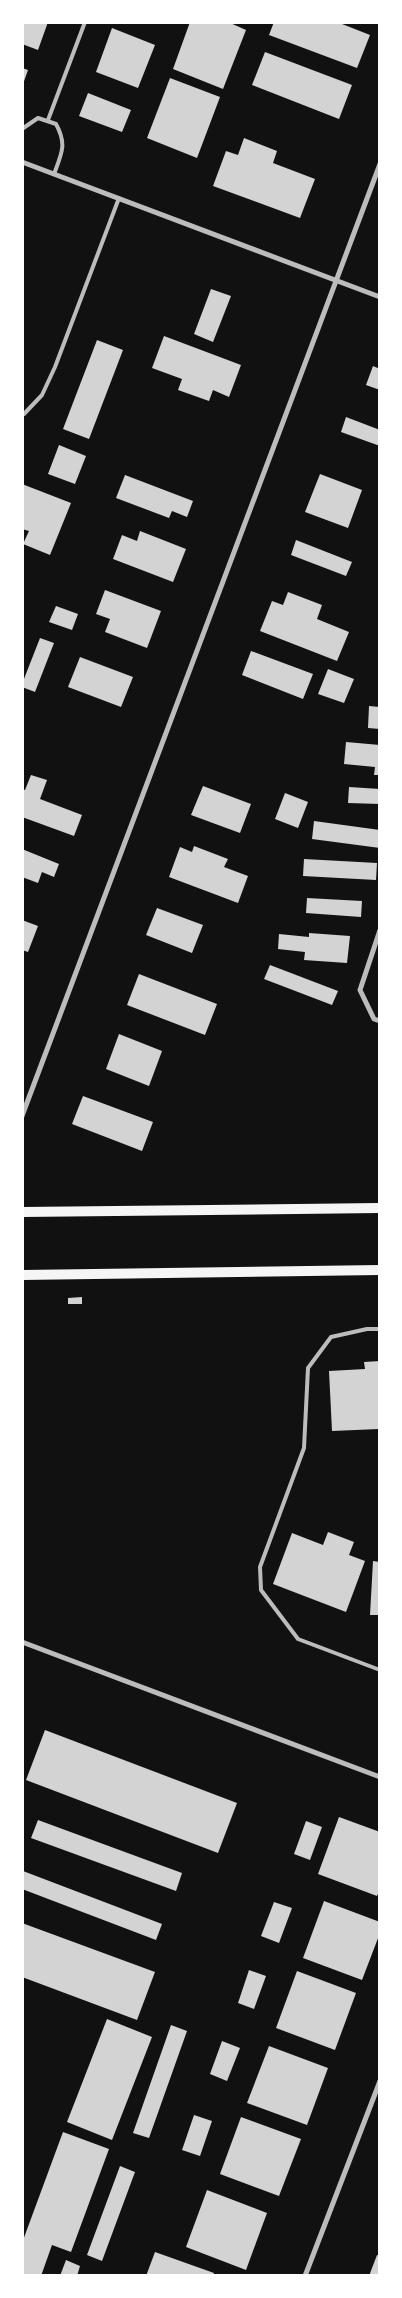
<svg xmlns="http://www.w3.org/2000/svg" width="402" height="2298" font-family="'Noto Serif',serif">
<style>
.building{fill:#d3d3d3}
.lines{fill:none;stroke-linecap:round;stroke-linejoin:round}
.service{stroke:#bcbcbc;stroke-width:4}
.minor{stroke:#bcbcbc;stroke-width:5}
.secondary{stroke:#f5f5f5;stroke-width:10}
</style>
<rect width="100%" height="100%" fill="#111"/>
<!-- building -->
<path class="building" d="M22,22H48L38,50L22,44Z
M190,22H228L246,30L223,89L173,69Z
M274,22H337L370,35L357,68L269,35Z
M112,28L155,45L138,88L96,72Z
M265,52L352,85L339,119L252,85Z
M22,68L28,70L23,84H22Z
M170,78L220,97L197,158L147,138Z
M88,93L131,110L122,132L79,116Z
M244,138L277,151L273,163L315,179L300,218L213,186L226,151L238,155Z
M211,289L231,296L213,342L194,334Z
M164,336L241,365L229,397L213,390L209,401L178,390L182,379L152,368Z
M97,340L123,350L89,439L63,429Z
M373,366L380,369V390L366,385Z
M346,417L380,430V446L341,432Z
M59,445L86,456L75,484L48,474Z
M320,474L362,490L348,528L305,512Z
M125,475L193,501L187,517L172,511L169,518L116,498Z
M22,484L71,503L50,555L23,544L29,531L22,529Z
M140,531L186,549L173,582L113,559L122,535L137,541Z
M296,540L352,562L346,576L291,555Z
M105,590L161,611L147,648L105,632L110,619L96,614Z
M288,592L322,605L317,619L349,632L337,661L260,631L272,601L283,605Z
M56,606L78,614L72,630L49,622Z
M40,638L54,643L35,692L22,687V684Z
M251,651L313,674L303,699L242,675Z
M80,657L133,677L121,707L68,687Z
M328,669L354,679L344,703L318,694Z
M369,706L380,707V729L368,728Z
M346,742L380,745V775H374L375,767L344,764Z
M31,775L47,780L40,799L82,815L74,836L22,817V789L25,790Z
M203,786L251,804L240,833L191,815Z
M349,787L380,789V804L348,803Z
M285,793L308,802L298,828L275,819Z
M314,821L380,830V848L312,839Z
M194,846L228,859L224,867L248,876L238,903L169,877L180,847L192,852Z
M22,849L59,864L54,877L42,872L38,883L22,877Z
M304,859L377,863L376,880L303,876Z
M307,898L362,901L361,917L306,913Z
M157,908L203,925L192,953L146,935Z
M22,920L38,926L28,952L22,950Z
M309,933L350,936L347,963L304,960L305,952L278,949L279,934L309,937Z
M270,965L338,991L332,1005L264,979Z
M139,974L217,1004L205,1035L127,1005Z
M119,1034L162,1051L149,1086L106,1069Z
M83,1096L153,1122L142,1151L72,1124Z
M82,1297V1304H68V1298Z
M380,1361L379,1429L332,1431L329,1371L365,1369L364,1362Z
M328,1532L354,1542L349,1555L365,1561L346,1612L273,1584L292,1533L323,1545Z
M373,1561L380,1562V1615H370Z
M45,1730L237,1803L218,1853L26,1780Z
M339,1817L380,1832V1889L377,1896L318,1874Z
M38,1820L182,1873L176,1891L31,1838Z
M306,1821L322,1827L310,1860L294,1854Z
M23,1871L162,1924L156,1940L22,1889Z
M324,1901L380,1922V1933L362,1980L303,1958Z
M274,1902L292,1908L279,1943L261,1936Z
M22,1923L155,1972L137,2020L22,1977Z
M249,1970L266,1976L254,2009L238,2003Z
M297,1971L356,1993L335,2050L276,2028Z
M107,2019L152,2037L112,2140L67,2122Z
M171,2025L187,2031L149,2138L133,2133Z
M222,2041L240,2048L227,2081L210,2074Z
M269,2046L328,2068L307,2125L247,2103Z
M194,2115L212,2121L200,2156L182,2150Z
M241,2117L301,2139L279,2196L220,2174Z
M63,2132L109,2149L71,2252L52,2245L41,2276H22V2243Z
M120,2166L135,2172L102,2261L87,2255Z
M207,2190L267,2213L246,2270L186,2247Z
M155,2252L214,2273L213,2276H146Z
M377,2255L380,2256V2276H369Z
M66,2260L80,2266L77,2276H60Z"/>
<g class="lines">
<!-- service -->
<path class="service" d="M48,120L85,22
M22,129L38,118L56,124C67,144 62,153 54,174
M24,414L42,395L55,367L119,198
M380,1329H367L331,1337L308,1368L304,1448L260,1567L261,1590L298,1639L380,1670"/>
<!-- minor -->
<path class="minor" d="M22,162L380,297
M380,930L360,990L374,1019L380,1021
M22,1116L380,164
M22,1642L380,1777
M305,2276L380,2081"/>
<!-- secondary -->
<path class="secondary" d="M22,1212L380,1208
M22,1275L380,1270"/>
</g>
<!-- border -->
<rect width="402" height="2298" fill="none" stroke="#ffffff" stroke-width="48"/>
</svg>
